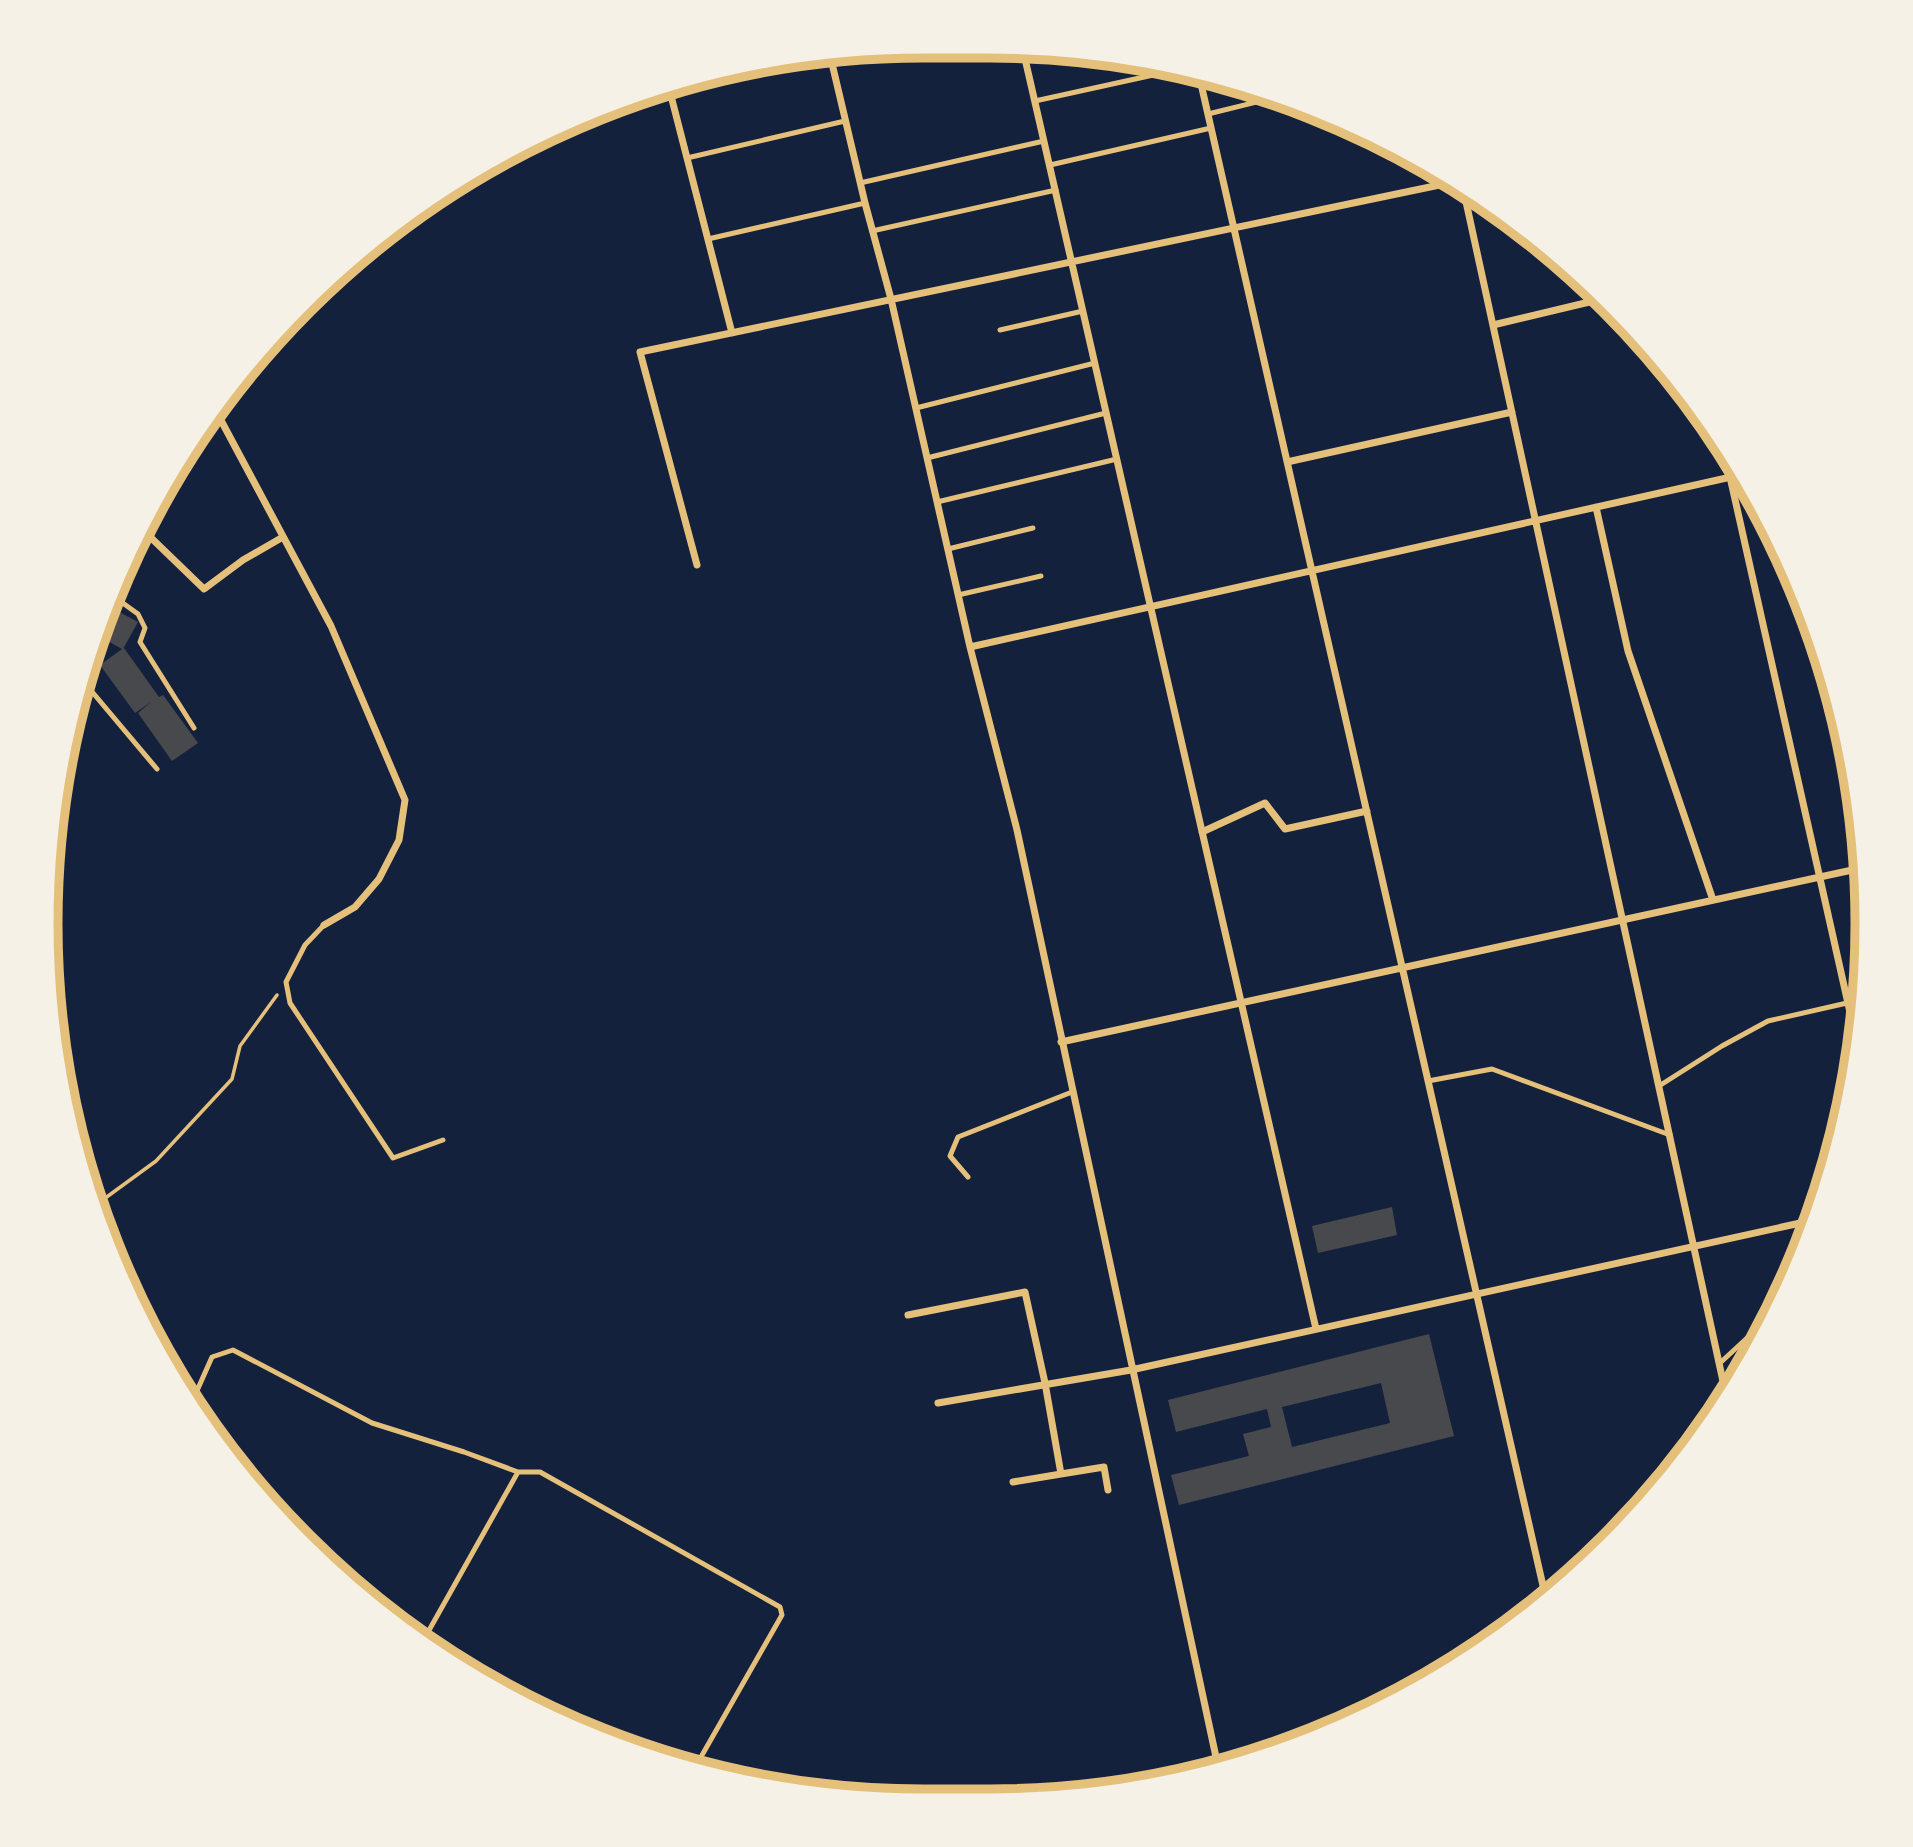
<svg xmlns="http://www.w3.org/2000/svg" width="1913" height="1847" font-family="'Exo 2',sans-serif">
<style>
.building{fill:#48494c;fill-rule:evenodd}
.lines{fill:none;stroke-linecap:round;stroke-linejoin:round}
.path{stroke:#e5c07b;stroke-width:3.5}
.service{stroke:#e5c07b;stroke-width:5}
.minor{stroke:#e5c07b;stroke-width:7}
.rim{fill:none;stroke:#e5c07b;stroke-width:9}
</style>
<rect width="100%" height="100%" fill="#14213d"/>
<!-- building -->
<path class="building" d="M108,606L138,622L123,649L124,648L159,697L163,695L198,743L172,761L138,713L151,702L135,713L100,665L122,649L95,634Z
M1392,1207L1397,1235L1318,1253L1312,1226Z
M1429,1334L1454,1436L1179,1505L1171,1475L1249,1456L1243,1434L1271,1427L1267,1409L1176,1432L1168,1400ZM1381,1383L1390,1423L1292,1447L1282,1407Z"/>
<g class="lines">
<!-- path -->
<path class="path" d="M51,869L60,853L57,841L52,834
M93,1207L156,1161L232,1079L240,1046L277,995"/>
<!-- service -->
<path class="service" d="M1035,101L1176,70
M1208,114L1281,96
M687,158L845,121
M1050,165L1211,128
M860,183L1044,141
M872,231L1056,190
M708,239L865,203
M1000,330L1083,311
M916,408L1095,363
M927,458L1106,413
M937,502L1117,459
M948,549L1033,528
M958,595L1041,576
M113,596L138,614L145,628L140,642L194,728
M83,681L157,769
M324,925L305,945L286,982L290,1003L393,1158L443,1140
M1428,1081L1492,1069L1670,1135
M1659,1086L1722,1046L1768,1021L1847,1003
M968,1177L950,1156L958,1137L1072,1092
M1808,1222L1810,1230
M1720,1363L1772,1315
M192,1402L212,1357L233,1350L372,1423L464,1452L518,1472
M423,1641L518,1472H540L780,1607L782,1615L693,1771"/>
<!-- minor -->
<path class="minor" d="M1023,50L1316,1329
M830,55L865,203L891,299L970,647L1017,830L1219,1771
M1199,75L1546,1599
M669,88L732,333
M1463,188L1726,1395
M1493,325L1602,299
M216,411L331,626L405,800L399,840L379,879L355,907L324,925
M1729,457L1730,477L1858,1048
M1287,462L1512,412
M1596,507L1628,651L1713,900
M143,530L204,589L243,560L283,537
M697,565L640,352L1454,182
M970,647L1740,475
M1202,832L1265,803L1285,829L1367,811
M1061,1042L1866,867
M908,1315L1025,1292L1045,1383L1061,1474L1104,1467L1108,1490
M938,1403L1131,1370L1814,1220
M1013,1482L1061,1474"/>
</g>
<!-- crop -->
<path d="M0 0H1913V1847H0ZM923 58H990A865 865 0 0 1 1855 923V924A865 865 0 0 1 990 1789H923A865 865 0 0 1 58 924V923A865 865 0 0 1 923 58Z" fill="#f6f1e7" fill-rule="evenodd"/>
<path class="rim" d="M923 58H990A865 865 0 0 1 1855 923V924A865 865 0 0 1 990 1789H923A865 865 0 0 1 58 924V923A865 865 0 0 1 923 58Z"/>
</svg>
